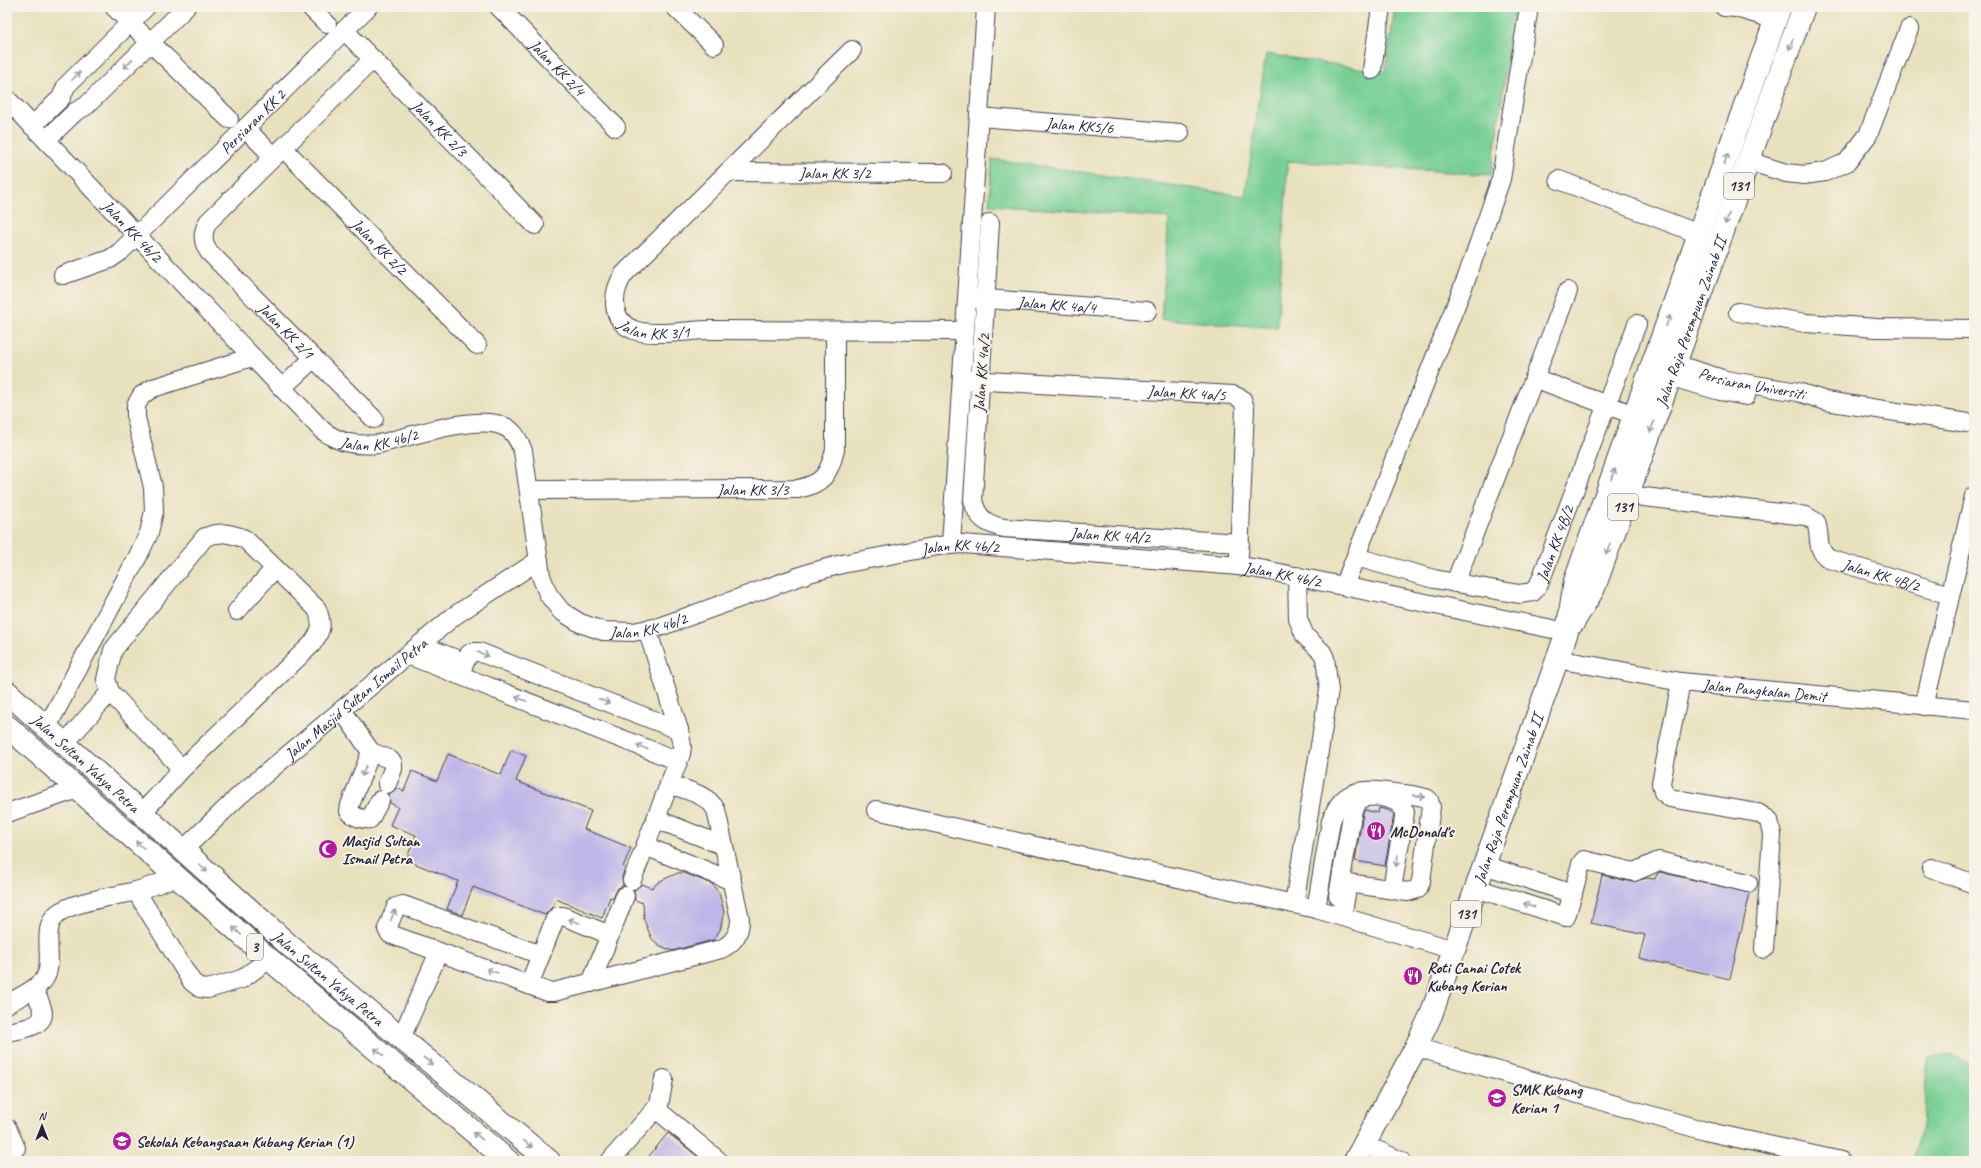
<svg xmlns="http://www.w3.org/2000/svg" width="1981" height="1168" font-family="Caveat,sans-serif">
<style>
.green{fill:#77cf95;stroke:#4c7868}
.building{fill:#beb5e8}
.lines{fill:none;stroke-linecap:round;stroke-linejoin:round}
.minor-casing{stroke:#403f4e;stroke-width:20}
.major-casing{stroke:#403f4e;stroke-width:24}
.highway-casing{stroke:#403f4e;stroke-width:24}
.minor{stroke:#fff;stroke-width:18}
.major{stroke:#fff;stroke-width:22}
.highway{stroke:#fff;stroke-width:22}
.oneway{stroke:#9c9ca7}
.labels{text-anchor:middle;stroke-width:4;stroke-linejoin:round;paint-order:stroke}
.shield{fill:#f7f3e8;stroke:#62616f;stroke-width:1}
.shield-label{font-size:15px;font-weight:bold;fill:#22223b}
.street-label{font-size:16px;fill:#22223b;stroke:#f7f3e8}
.poi-label{font-size:16px;font-weight:bold;fill:#22223b;stroke:#f7f3e8;text-anchor:start}
</style>
<rect width="100%" height="100%" fill="#f7f3e8"/>
<filter id="ink" filterUnits="userSpaceOnUse"><feTurbulence type="fractalNoise" baseFrequency=".025" numOctaves="2"/><feDisplacementMap in="SourceGraphic" scale="8" xChannelSelector="R" yChannelSelector="G"/><feConvolveMatrix kernelMatrix="1 2 1 2 8 2 1 2 1" color-interpolation-filters="sRGB"/></filter>
<filter id="wash" filterUnits="userSpaceOnUse"><feTurbulence type="fractalNoise" baseFrequency=".012" numOctaves="4" result="noise"/><feDisplacementMap in="SourceGraphic" scale="16" xChannelSelector="R" yChannelSelector="G"/><feGaussianBlur stdDeviation="0.9" result="paint"/><feColorMatrix in="noise" values="0 0 0 0 0 0 0 0 0 0 0 0 0 0 0 0 0 1.4 0 .05"/><feComposite in="paint" operator="in"/></filter>
<g filter="url(#wash)">
<rect width="100%" height="100%" fill="#e8e1bd"/>
<!-- green -->
<path class="green" d="M1395,7H1515L1491,175L1288,161L1277,328L1161,319L1169,218L989,205L992,159L1245,196L1266,54L1385,72Z
M1950,1055L1974,1064V1161H1914L1922,1125L1928,1058Z"/>
<g id="blocks">
<!-- building -->
<path class="building" d="M511,750L526,756L516,781L591,811L584,829L631,848L623,867L625,868L622,877L623,886L618,888L613,898L610,897L602,918L556,899L552,907L545,915L473,887L462,915L447,909L458,881L406,860L416,835L390,825L398,807L390,803L389,794L397,788L404,791L412,771L437,781L448,754L501,775Z
M1379,808L1388,810L1394,814L1385,866L1355,861L1363,813L1365,810L1378,813Z
M1660,872L1750,893L1730,979L1639,958L1645,935L1591,923L1602,875L1632,882L1647,878L1655,879L1657,874Z
M678,873H684L712,884L719,893L724,912L720,930L713,940L672,951L659,945L652,939L644,920L643,903L635,900L634,890L642,884L652,888L660,881Z
M668,1133L681,1143L703,1161H645Z"/>
</g>
</g>
<g filter="url(#ink)">
<use href="#blocks" fill-opacity="0" stroke="#403f4e" stroke-width="1"/>
<g class="lines">
<defs>
<g id="minor">
<path d="M114,7L229,119"/>
<path d="M310,7L327,24"/>
<path id="s1" d="M499,7L616,127"/>
<path d="M675,7L714,45"/>
<path d="M1724,7L1736,8L1776,20"/>
<path id="s2" d="M344,30L535,225"/>
<path id="s3" d="M852,50L624,274C612,292 609,321 634,330C652,337 689,330 710,330C795,330 880,331 965,331"/>
<path id="s4" d="M373,59L208,222C202,233 202,241 209,252L374,419"/>
<path d="M1372,70L1381,7"/>
<path id="s5" d="M7,99L322,430C340,444 357,446 379,444C408,437 476,414 503,426C514,430 519,441 523,451L541,576L548,594L561,611L580,623L603,631L633,632L659,627L809,573L842,564L938,546L963,544L1239,566L1265,570L1567,632"/>
<path id="s6" d="M979,117L1180,133"/>
<path d="M32,126L61,98L66,86L146,7"/>
<path d="M245,128L274,157"/>
<path d="M46,140L75,112L86,106L186,7"/>
<path id="s7" d="M283,148L477,345"/>
<path d="M1748,161L1786,173L1804,175L1825,172L1847,162L1868,135L1909,29"/>
<path id="s8" d="M728,172L943,173"/>
<path d="M1559,180L1699,234"/>
<path id="s9" d="M990,223L973,500C977,518 986,524 1004,528L1240,543"/>
<path id="s10" d="M63,275L110,259L120,252L368,7"/>
<path id="s11" d="M974,298L1147,311"/>
<path d="M1738,312L1806,323L1877,328L1974,329"/>
<path id="s12" d="M1662,360L1726,380L1798,392L1826,401L1974,424"/>
<path d="M1658,373L1720,391L1746,396"/>
<path d="M1534,378L1634,415"/>
<path id="s13" d="M969,380L1233,395L1242,399L1245,408L1239,556"/>
<path d="M282,388L314,358"/>
<path id="s14" d="M529,490L798,489C823,484 829,474 835,450V331"/>
<path id="s15" d="M1627,495L1806,516L1816,522C1821,536 1815,549 1829,559L1950,595"/>
<path d="M951,544L986,7"/>
<path id="s16" d="M1356,557L1434,579L1519,594L1533,592L1540,582L1637,324"/>
<path d="M1455,583L1568,291"/>
<path d="M1344,586L1467,277L1501,179L1529,7"/>
<path d="M237,611L275,568"/>
<path d="M420,645L464,662"/>
<path d="M408,655L678,761"/>
<path id="s17" d="M1557,659L1681,682L1974,710"/>
<path d="M459,675L469,654L472,652H479L679,730"/>
<path d="M1681,682L1661,783L1663,792L1670,798L1758,813L1769,820L1772,835L1764,949"/>
<path d="M1924,706L1974,496"/>
<path d="M342,710L371,752"/>
<path d="M47,727L138,556L149,533L154,511L153,487L136,418V405L142,395L153,388L252,357"/>
<path d="M65,743L110,692"/>
<path d="M380,800L370,819C363,820 354,817 349,811L350,805L371,752L389,759L393,763V769L387,784"/>
<path d="M876,810L1316,909L1454,950"/>
<path d="M7,813L78,789"/>
<path d="M142,813L182,769L110,692L106,679L113,650L205,537C220,531 230,533 245,539L317,609C323,625 322,630 312,644L182,769"/>
<path d="M656,819L724,846"/>
<path d="M645,846L732,881"/>
<path id="s18" d="M183,850L240,795L454,616L539,560"/>
<path d="M1484,865L1573,894"/>
<path d="M1931,868L1974,884"/>
<path d="M632,880L681,754L682,746L679,730L647,629"/>
<path d="M1476,888L1566,917L1581,864L1584,860L1634,872L1659,861L1748,883"/>
<path d="M136,891L192,982L200,988L208,989L242,979L269,959"/>
<path d="M1338,896L1353,809L1360,799C1373,794 1400,797 1405,812L1392,889"/>
<path d="M1294,904L1329,690L1325,658L1322,652L1305,636L1298,619L1297,576"/>
<path d="M1316,909L1331,821C1343,786 1365,789 1395,793C1405,794 1416,795 1426,798L1429,800L1431,807L1421,881L1418,889L1408,892L1348,883L1342,917"/>
<path d="M541,955L403,905L396,907L387,929L390,934L548,992H554L721,949C734,943 740,933 740,919L716,810C708,794 685,790 669,784"/>
<path d="M591,983L625,896"/>
<path d="M529,985L555,919L558,916H563L610,935"/>
<path d="M7,1004C19,997 33,991 43,981C57,964 39,930 57,914C71,902 116,896 136,891C150,887 163,882 176,877"/>
<path d="M7,1032C17,1030 43,1028 43,1013C43,1006 36,996 34,989"/>
<path d="M401,1038L439,952"/>
<path d="M1416,1047L1705,1131L1841,1161"/>
<path d="M656,1109L719,1161"/>
<path d="M7,1128L16,1148"/>
<path d="M1364,1144L1401,1161"/>
<path d="M610,1161L659,1105L664,1079"/>
</g>
<g id="major">
<path id="s19" d="M1573,623L1594,588L1804,7"/>
<path id="s20" d="M1355,1161L1416,1047L1431,1015L1567,632L1575,581L1780,7"/>
</g>
<g id="highway">
<path id="s21" d="M7,692L290,946L549,1161"/>
<path d="M7,726L269,959L508,1161"/>
</g>
</defs>
<!-- minor casing -->
<use href="#minor" class="minor-casing"/>
<!-- major casing -->
<use href="#major" class="major-casing"/>
<!-- highway casing -->
<use href="#highway" class="highway-casing"/>
<!-- minor -->
<use href="#minor" class="minor"/>
<!-- major -->
<use href="#major" class="major"/>
<!-- highway -->
<use href="#highway" class="highway"/>
</g>
<!-- one-way arrows -->
<defs><path id="oneway-shaft" d="M-6 0H5M1.5-3L5.5 0L1.5 3" fill="none" stroke-width="1.6" stroke-linecap="round" stroke-linejoin="round"/></defs>
<g class="oneway">
<use href="#oneway-shaft" transform="translate(1791 44) rotate(110)"/>
<use href="#oneway-shaft" transform="translate(128 64) rotate(135)"/>
<use href="#oneway-shaft" transform="translate(76 76) rotate(-45)"/>
<use href="#oneway-shaft" transform="translate(1726 159) rotate(-70)"/>
<use href="#oneway-shaft" transform="translate(1727 219) rotate(110)"/>
<use href="#oneway-shaft" transform="translate(1668 321) rotate(-70)"/>
<use href="#oneway-shaft" transform="translate(1652 427) rotate(110)"/>
<use href="#oneway-shaft" transform="translate(1613 474) rotate(-70)"/>
<use href="#oneway-shaft" transform="translate(1608 549) rotate(110)"/>
<use href="#oneway-shaft" transform="translate(483 654) rotate(20)"/>
<use href="#oneway-shaft" transform="translate(521 699) rotate(-159)"/>
<use href="#oneway-shaft" transform="translate(604 701) rotate(21)"/>
<use href="#oneway-shaft" transform="translate(642 747) rotate(-159)"/>
<use href="#oneway-shaft" transform="translate(364 771) rotate(112)"/>
<use href="#oneway-shaft" transform="translate(1419 796) rotate(11)"/>
<use href="#oneway-shaft" transform="translate(140 845) rotate(-138)"/>
<use href="#oneway-shaft" transform="translate(1397 861) rotate(100)"/>
<use href="#oneway-shaft" transform="translate(203 868) rotate(42)"/>
<use href="#oneway-shaft" transform="translate(1529 905) rotate(-162)"/>
<use href="#oneway-shaft" transform="translate(393 915) rotate(-68)"/>
<use href="#oneway-shaft" transform="translate(574 921) rotate(-158)"/>
<use href="#oneway-shaft" transform="translate(237 931) rotate(-138)"/>
<use href="#oneway-shaft" transform="translate(492 971) rotate(-160)"/>
<use href="#oneway-shaft" transform="translate(379 1052) rotate(-140)"/>
<use href="#oneway-shaft" transform="translate(428 1061) rotate(40)"/>
<use href="#oneway-shaft" transform="translate(478 1136) rotate(-140)"/>
<use href="#oneway-shaft" transform="translate(528 1144) rotate(40)"/>
</g>
</g>
<!-- icons -->
<defs>
<symbol id="restaurant-disc" viewBox="-11 -11 22 22"><circle r="9.5" fill="#b5179e" stroke="#f7f3e8"/><path d="M-5-6h1v4h1v-4h1v4h1v-4h1v5L-1.5 .5V6h-2V.5L-5-1ZM5-6V6H3V1.5H1.5Q1.5-4 5-6Z" fill="#fff"/></symbol>
<symbol id="mosque-disc" viewBox="-11 -11 22 22"><circle r="9.5" fill="#b5179e" stroke="#f7f3e8"/><path d="M3.5-4.9A6 6 0 1 0 3.5 4.9A5 5 0 1 1 3.5-4.9Z" fill="#fff"/></symbol>
<symbol id="school-disc" viewBox="-11 -11 22 22"><circle r="9.5" fill="#b5179e" stroke="#f7f3e8"/><path d="M0-5L7-2L0 1L-7-2ZM-4 1L0 2.5L4 1V4Q0 6-4 4Z" fill="#fff"/></symbol>
</defs>
<g fill-rule="evenodd">
<use href="#restaurant-disc" x="1365" y="820" width="22" height="22"/>
<use href="#mosque-disc" x="317" y="838" width="22" height="22"/>
<use href="#restaurant-disc" x="1402" y="965" width="22" height="22"/>
<use href="#school-disc" x="1486" y="1087" width="22" height="22"/>
<use href="#school-disc" x="111" y="1130" width="22" height="22"/>
</g>
<g class="labels">
<!-- shield labels -->
<g class="shield">
<rect x="1724" y="173" width="30" height="26" rx="3"/>
<rect x="1608" y="494" width="30" height="26" rx="3"/>
<rect x="1451" y="901" width="30" height="26" rx="3"/>
<rect x="247" y="934" width="16" height="26" rx="3"/>
</g>
<g class="shield-label">
<text x="1739" y="191">131</text>
<text x="1623" y="512">131</text>
<text x="1466" y="919">131</text>
<text x="255" y="952">3</text>
</g>
<!-- street labels -->
<g class="street-label">
<text dy="6" stroke="none"><textPath href="#s1" startOffset="84">Jalan KK 2/4</textPath></text>
<text dy="6" stroke="none"><textPath href="#s10" startOffset="248">Persiaran KK 2</textPath></text>
<text dy="6" stroke="none"><textPath href="#s6" startOffset="101">Jalan KK5/6</textPath></text>
<text dy="6" stroke="none"><textPath href="#s2" startOffset="137">Jalan KK 2/3</textPath></text>
<text dy="6" stroke="none"><textPath href="#s8" startOffset="107">Jalan KK 3/2</textPath></text>
<text dy="6" stroke="none"><textPath href="#s5" startOffset="182">Jalan KK 4b/2</textPath></text>
<text dy="6" stroke="none"><textPath href="#s7" startOffset="138">Jalan KK 2/2</textPath></text>
<text dy="6" stroke="none"><textPath href="#s11" startOffset="83">Jalan KK 4a/4</textPath></text>
<text dy="6" stroke="none"><textPath href="#s19" startOffset="324">Jalan Raja Perempuan Zainab II</textPath></text>
<text dy="6" stroke="none"><textPath href="#s3" startOffset="406">Jalan KK 3/1</textPath></text>
<text dy="6" stroke="none"><textPath href="#s4" startOffset="374">Jalan KK 2/1</textPath></text>
<text transform="translate(981 373) rotate(-86)" y="6">Jalan KK 4a/2</text>
<text dy="6" stroke="none"><textPath href="#s12" startOffset="93">Persiaran Universiti</textPath></text>
<text dy="6" stroke="none"><textPath href="#s13" startOffset="218">Jalan KK 4a/5</textPath></text>
<text dy="6" stroke="none"><textPath href="#s5" startOffset="518">Jalan KK 4b/2</textPath></text>
<text dy="6" stroke="none"><textPath href="#s14" startOffset="224">Jalan KK 3/3</textPath></text>
<text dy="6" stroke="none"><textPath href="#s9" startOffset="429">Jalan KK 4A/2</textPath></text>
<text dy="6" stroke="none"><textPath href="#s16" startOffset="235">Jalan KK 4B/2</textPath></text>
<text dy="6" stroke="none"><textPath href="#s5" startOffset="1261">Jalan KK 4b/2</textPath></text>
<text dy="6" stroke="none"><textPath href="#s5" startOffset="1585">Jalan KK 4b/2</textPath></text>
<text dy="6" stroke="none"><textPath href="#s15" startOffset="287">Jalan KK 4B/2</textPath></text>
<text dy="6" stroke="none"><textPath href="#s5" startOffset="937">Jalan KK 4b/2</textPath></text>
<text dy="6" stroke="none"><textPath href="#s17" startOffset="210">Jalan Pangkalan Demit</textPath></text>
<text dy="6" stroke="none"><textPath href="#s18" startOffset="230">Jalan Masjid Sultan Ismail Petra</textPath></text>
<text dy="6" stroke="none"><textPath href="#s21" startOffset="106">Jalan Sultan Yahya Petra</textPath></text>
<text dy="6" stroke="none"><textPath href="#s20" startOffset="394">Jalan Raja Perempuan Zainab II</textPath></text>
<text dy="6" stroke="none"><textPath href="#s21" startOffset="430">Jalan Sultan Yahya Petra</textPath></text>
</g>
<!-- poi labels -->
<g class="poi-label">
<text x="1390" y="837">McDonald's</text>
<text x="342" y="846">Masjid Sultan<tspan x="342" dy="18">Ismail Petra</tspan></text>
<text x="1427" y="973">Roti Canai Cotek<tspan x="1427" dy="18">Kubang Kerian</tspan></text>
<text x="1511" y="1095">SMK Kubang<tspan x="1511" dy="18">Kerian 1</tspan></text>
<text x="136" y="1147">Sekolah Kebangsaan Kubang Kerian (1)</text>
</g>
</g>
<!-- margin -->
<rect width="1981" height="1168" fill="none" stroke="#f7f3e8" stroke-width="24"/>
<!-- north arrow -->
<g transform="translate(42 1126)" stroke="#f7f3e8" stroke-width="3" paint-order="stroke">
<path d="M0-3L7 15L0 10L-7 15Z" fill="#22223b"/>
<text y="-6" font-size="11" font-weight="bold" text-anchor="middle" fill="#22223b">N</text>
</g>
</svg>
